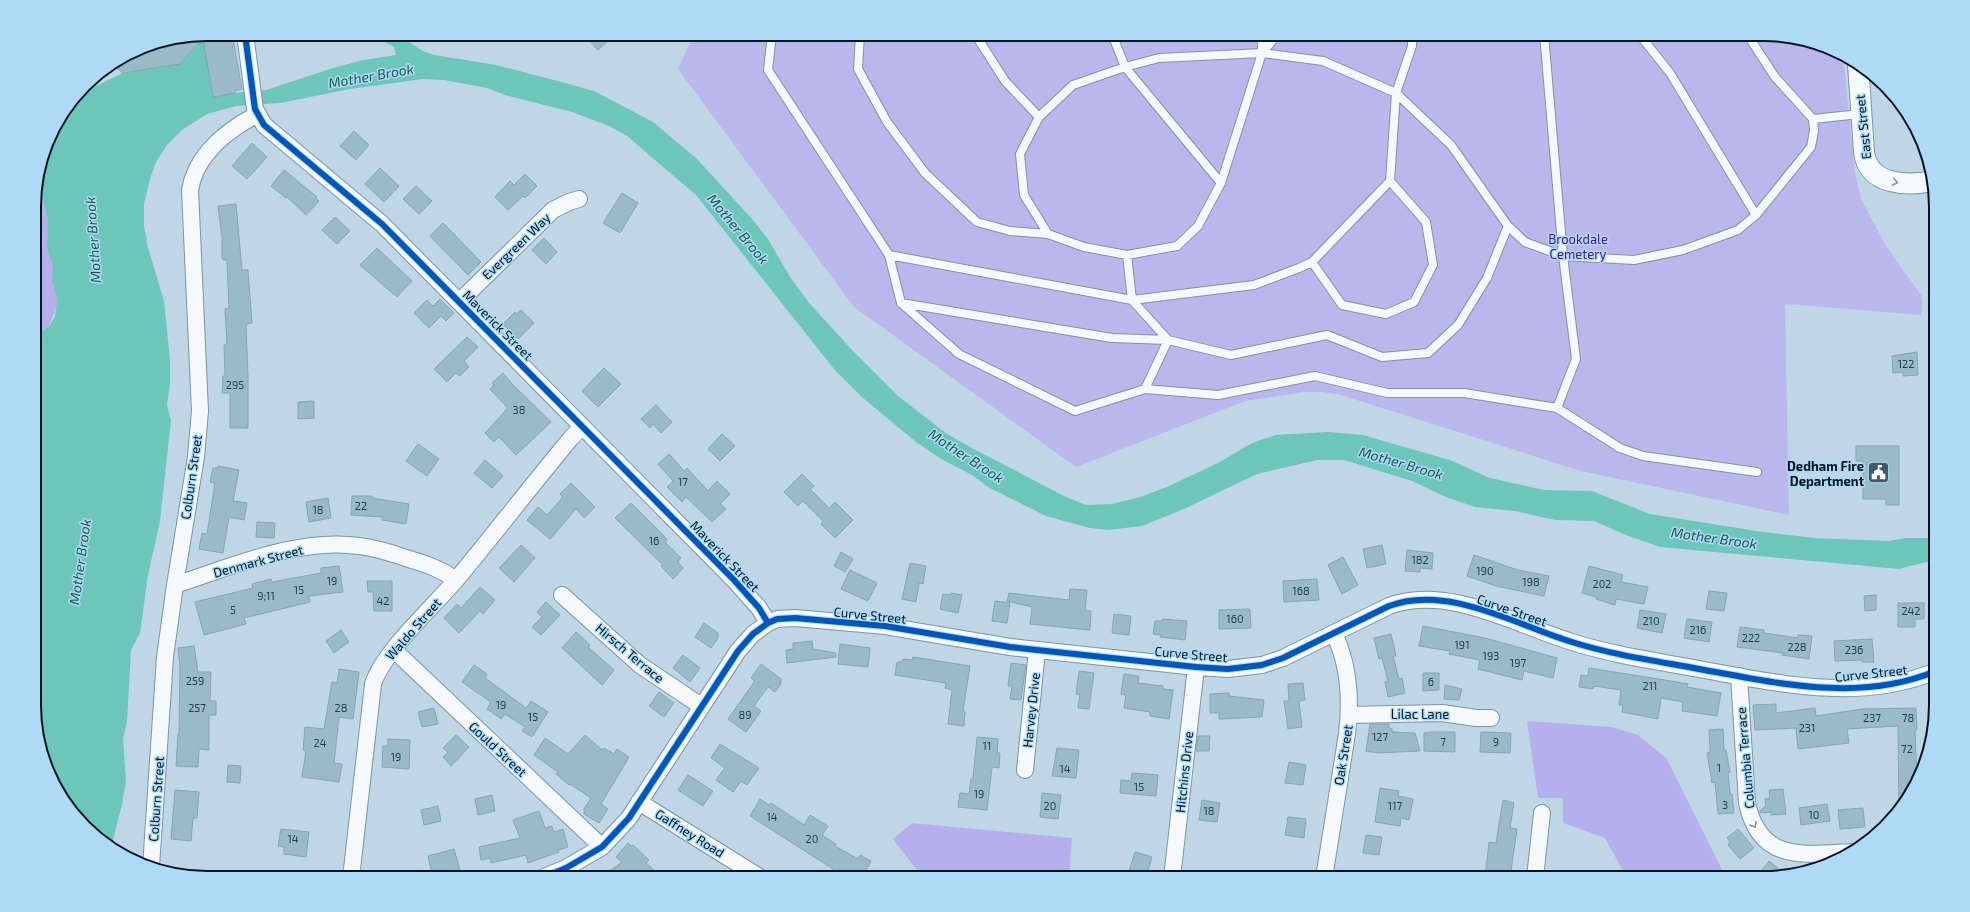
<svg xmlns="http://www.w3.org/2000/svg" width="1970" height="912" font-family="'Exo 2',sans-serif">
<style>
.green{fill:#bab7ec}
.forest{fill:#b5b0ec}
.water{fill:#6ec6bb}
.building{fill:#99bac7;stroke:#86a5b1}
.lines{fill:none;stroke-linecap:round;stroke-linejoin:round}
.service-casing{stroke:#7b95a5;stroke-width:10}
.minor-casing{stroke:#7b95a5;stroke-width:18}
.tertiary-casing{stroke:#7b95a5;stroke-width:22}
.service{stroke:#f5f9fb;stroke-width:8}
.minor{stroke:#f5f9fb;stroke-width:16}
.tertiary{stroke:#f5f9fb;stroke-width:20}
.cycleway-casing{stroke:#aedaf6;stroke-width:8}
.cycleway{stroke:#0057b8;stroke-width:6}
.oneway{stroke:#87929a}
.labels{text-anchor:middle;stroke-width:3;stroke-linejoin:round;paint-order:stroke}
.number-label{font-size:11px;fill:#263e4c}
.street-label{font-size:13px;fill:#001523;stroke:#aedaf6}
.park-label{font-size:13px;fill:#481685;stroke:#aedaf6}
.poi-label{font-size:13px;font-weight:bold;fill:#001523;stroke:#aedaf6;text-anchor:end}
.water-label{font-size:14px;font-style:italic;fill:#17574b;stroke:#aedaf6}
.rim{fill:none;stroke:#001523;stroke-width:2}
</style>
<rect width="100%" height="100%" fill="#bed6e6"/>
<!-- green -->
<path class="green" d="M694,34H1763L1829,47L1843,55L1855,173L1861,199L1886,246L1921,295L1922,303L1921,315L1785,304L1789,515L1581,471L1341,395L1323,392H1305L1245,401L1076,467L854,307L678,69Z"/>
<!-- forest -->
<path class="forest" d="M40,175L48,221V241L59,287L56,308L49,326L35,347L34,195Z
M1527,721L1612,727L1638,735L1667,759L1726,878H1627L1605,838L1563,823V798H1538Z
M912,823L1072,838L1069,878H923L893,839Z"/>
<!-- water -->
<path class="water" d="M207,34L234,93L266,90L333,68L363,60L396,55L394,47L385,42L347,34H397L423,51L434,55L496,65L573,85L594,91L653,122L697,159L753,220L768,239L790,277L810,304L853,351L898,396L947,434L970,447L1064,496L1086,505L1112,504L1140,497L1167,487L1218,463L1252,443L1276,435L1327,432L1363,435L1394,444L1450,460L1490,478L1544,490L1592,491L1650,514L1756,531L1814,538L1889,541L1905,538H1936V563L1926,562L1899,569L1660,547L1626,535L1594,521L1555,520L1515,511L1475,507L1446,497L1412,481L1344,460H1317L1257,474L1184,509L1142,526L1107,530L1090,528L1046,516L988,487L972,475L941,459L916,442L863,398L834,369L696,195L627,136L609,126L572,112L505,95L487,88L444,80L423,79L350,89L280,103L236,106L207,114L182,130L167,145L156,162L150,179L144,203V226L148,248L164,301L170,360V383L167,405L171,420L160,521L148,575L140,633L131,650L127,722L123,738L126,782L121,809L111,847C83,831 62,801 48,773C42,759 39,742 36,728L35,338L49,326L55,317L57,299L52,279L53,265L47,248L48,221L39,177L51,132L76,102L90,89L123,73L180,64Z"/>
<!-- building -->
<path class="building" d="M207,34H232L242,89L235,91V93L213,97L203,39L180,64L123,73L113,65L141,47Z
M584,34H615L598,50Z
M354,131L369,145L356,160L340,146Z
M252,143L267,157L247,179L232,166Z
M380,168L399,186L384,202L365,184Z
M284,170L317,197L316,198L319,201L306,215L287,197L286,198L271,186Z
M525,174L537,186L525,198L523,196L508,210L495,197L510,181L514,185Z
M416,186L432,201L419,214L403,199Z
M622,193L638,203L620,233L603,223Z
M236,204L242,270H248L252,323L246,324L248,376V428H230V393H222L223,376H225L224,345L227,344L225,309L229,308L227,260H223L222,256V238L218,206Z
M335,217L350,231L337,244L322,230Z
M443,223L481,262L468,275L430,236Z
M544,238L557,252L546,264L532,250Z
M377,248L412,281L397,297L360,265Z
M440,299L454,313L446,321L441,316L429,328L414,313L427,300L433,306Z
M521,310L534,323L518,339L503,324L515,312L516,314Z
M467,337L478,347L464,361L469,367L460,376L456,373L447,382L434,369Z
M1917,352L1918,375L1903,376V372L1893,373L1892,356Z
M604,368L621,384L598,407L582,391Z
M503,373L513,385L551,422L516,455L499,437L494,442L485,433L508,408L490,389L494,385L492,383Z
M314,401V418L298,419V402Z
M656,405L672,422L661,433L653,424L650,428L641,419Z
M722,434L735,446L720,461L708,449Z
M418,444L439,459L427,476L406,461Z
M1856,446H1899V505H1886V499H1863V461H1856Z
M669,454L684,471L687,468L708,491L717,481L730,494L720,504L726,509L712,522L686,497L682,502L667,487L673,481L658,464Z
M485,460L503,476L492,488L474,473Z
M218,466L239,470L233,501L247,503L244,520L229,517L223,553L199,549L202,533L207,534L215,483L210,482L213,468H218Z
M802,474L814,486L810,489L829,508L835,502L853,520L835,538L821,524L823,521L803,501L798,506L784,492Z
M571,483L595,507L584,518L576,509L550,539L527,520L538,507L547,515L563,497L560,494Z
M352,496H372V498L409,504L406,524L382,520L383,517L351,515Z
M328,498L331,518L309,522L306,502Z
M631,503L667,539L665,542L681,558L678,562L683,568L673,579L661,566L663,565L615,518Z
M257,522L275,523L274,538L256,537Z
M521,545L535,558L514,582L499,568Z
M1382,545L1386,564L1367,568L1363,549Z
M1407,550L1433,553L1432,569L1420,568V572L1405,571Z
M841,552L853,559L845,572L834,566Z
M1474,555L1518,570L1549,576L1544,596L1496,586L1467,576Z
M1343,557L1358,585L1342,594L1328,565Z
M910,563L926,566L923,584L919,583L916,602L902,599Z
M339,566L343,592L309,596L310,602L244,618L246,624L204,635L195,602L253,588L252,584L271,579L272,582L321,573V568Z
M1589,566L1623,575L1621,582L1648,587L1644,604L1616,599L1615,605L1596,599V597L1582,593Z
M850,570L877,583L868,601L841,589Z
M1317,579L1319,600L1284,602L1283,581Z
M367,581H392V611H374L373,592H368Z
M480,587L495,600L483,614L480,611L459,633L444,618L457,604L461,608Z
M1070,589L1087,590L1085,611H1091L1090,630L1030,624L1032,607L1007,601L1009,593L1069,600Z
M1709,591L1727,593L1724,611L1706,609Z
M951,593L962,595L958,613L940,609L943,594L950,595Z
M1876,595V610L1865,611L1864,596Z
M995,601L1010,603L1007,623L992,621Z
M546,602L560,615L541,635L532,627L542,617L537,612Z
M1898,603H1924V619H1915V627H1898Z
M1250,609L1251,628L1219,629V610Z
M1640,610L1666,614L1662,633L1637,628Z
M1114,614L1131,616L1129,635L1112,633Z
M1162,619L1187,621L1185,640L1160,637L1161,635L1153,634L1155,621H1162Z
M1687,619L1712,622L1709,642L1684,638Z
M704,623L718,633V638L711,648L695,637Z
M1423,626L1485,638L1557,658L1553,678L1524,671L1522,680L1478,669L1480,660L1449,654L1450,651L1419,646Z
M1740,627L1764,630V633L1798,638V635L1812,636L1809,659L1782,655L1783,653L1737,647Z
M341,630L349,642L334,653L326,641Z
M576,632L590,645L588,647L614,670L602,685L562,648Z
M1391,634L1396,656H1393L1399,679L1402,678L1405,693L1388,697L1385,682L1388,681L1382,658L1379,659L1374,638Z
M1872,639L1874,662H1862V660L1835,661L1834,641Z
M812,641L813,649L836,653V657L787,663L786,650L793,649V643Z
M840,644L870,648L868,667L838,664Z
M194,646L198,672H211L210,701H216V715H209V750L199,749L198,767L176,766L178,734H179L180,666L178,648Z
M683,655L700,668L690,682L673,668Z
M913,657L970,666L963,711L965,712L964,726L948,724L952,690L945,688L946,683L895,675L897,662H902L903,659L912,660Z
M1011,663L1026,665L1021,700L1010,699L1012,686H1008Z
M761,664L781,679V684L775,692L768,687L754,706L761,711L746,732L728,719L755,681L751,678Z
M474,665L487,674L485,678L526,708L531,701L548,712L532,737L522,731L525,727L505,714L501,719L487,709L491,702L462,682Z
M1589,668L1671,681L1688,684L1687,687L1721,693L1717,716L1682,711L1683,702L1661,698L1658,719L1622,712L1623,705H1619L1621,690L1594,686L1593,689L1579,687L1581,675L1588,676Z
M339,669L359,672L353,719L339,717L334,763L342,764L339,782L302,777L306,751L303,750L305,727L324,729L332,682L337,683Z
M1079,671L1094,673L1089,709L1078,708L1080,695L1076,694Z
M1423,673H1439V690L1423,691Z
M1124,674L1139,676L1138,683L1163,686V689L1173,690L1169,719L1150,716V712L1124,708L1126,695L1121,694Z
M1303,683L1305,700L1299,701L1302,727L1288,729L1284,701H1289L1288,684Z
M1445,685L1462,689L1459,700L1444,699Z
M659,692L674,703L664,717L649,706Z
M1229,693V696L1264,700L1262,717L1219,719V713H1210V694Z
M1776,704V713L1815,708L1816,716L1863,709L1916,708L1917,730H1915L1917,782L1900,810L1899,812L1898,726L1847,729L1849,743L1798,749L1796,728L1755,730L1753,705Z
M434,708L438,724L422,727L418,712Z
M1370,724H1389V728L1392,729V732L1415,733L1420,751L1379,753L1366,751Z
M1723,729L1724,750H1726L1730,772L1728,773L1730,794H1732L1734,813L1718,814L1715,782L1712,783L1707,753L1710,752L1709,730Z
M1432,732H1455V752L1424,751V733Z
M1481,732L1511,733L1510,753L1480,752Z
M456,735L469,747L451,766L443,757L448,752L443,748Z
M585,735L602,750L604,748L614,754L617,749L629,757L601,804L608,809L599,823L584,814V809L591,798L570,784L569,785L556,774L558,772L534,755L545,738L568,754Z
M1198,736H1210L1209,751H1196Z
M977,737L998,739L997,753H1000L999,768L992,767L987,810L958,807L960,793L969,794L971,779H973Z
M388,739L410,740L409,769L382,767L383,746H388Z
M720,744L759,768L747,785L741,781L733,792L716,780L725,768L711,758Z
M1057,748L1079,750L1076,778L1052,776Z
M1289,762L1306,765L1303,785L1285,783Z
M228,765L241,766L240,783L227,782Z
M1132,773L1158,775L1156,796L1120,793L1121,780L1131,781Z
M688,775L713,791L703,806L678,790Z
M1380,788L1399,791L1398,796L1413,799L1409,820L1401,818L1400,826L1375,822Z
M1783,789L1786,814L1771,815V812L1760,813V811L1766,806L1765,799L1770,798L1769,790Z
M175,790L199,792L197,818H193L191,841L171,839Z
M1042,793L1061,795L1058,819L1040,817Z
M492,795L495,811L478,815L475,799Z
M760,799L769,805L771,803L804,825L810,815L828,826L822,835L836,844L835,846L858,859L860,855L871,861L862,878H828L833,869L750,816Z
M1202,800L1220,803L1217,822L1199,820Z
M1503,800L1514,803L1510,828L1517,829L1510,878H1485L1489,842L1496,843Z
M1827,804L1830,821L1801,825L1799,808Z
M438,806L441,821L424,825L421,810Z
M1863,808L1865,827L1840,829L1838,810Z
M539,811L545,828L552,826L554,832L563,829L568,847L558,850L559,852L528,863L526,855L491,863L490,858L481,860L479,847L520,838L513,820Z
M1288,817L1306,819L1304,838L1285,835Z
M281,829L309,832L306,857L284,854V847L278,846Z
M1738,829L1754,848L1740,859L1728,845L1730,842L1727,838Z
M1366,835L1382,837L1379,855L1363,853Z
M628,843L631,846L633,845L649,860L646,863L654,870L647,878H600L622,862L616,857Z
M454,849L461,874L446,878H433L428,856Z
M1135,852L1152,857L1146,878H1127Z
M1769,861L1786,875L1774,878H1756Z"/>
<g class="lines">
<defs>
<path id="service" d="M772,34L768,70L889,255L901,303L959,354L1075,411L1145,389L1168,340L1112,338L901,303
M860,34L858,69L887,122L925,173L977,222L1010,231L1048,234L1084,247L1127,255L1177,246L1198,226L1221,183L1262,53V34
M975,34L1005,81L1039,117
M1112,34L1125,67L1221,183
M1544,34L1563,256L1576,359L1557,408L1620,448L1643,456L1757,472
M1639,34L1670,73L1756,215
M1262,53L1278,34
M1813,119L1860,114
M1508,226L1525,242L1563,256L1634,260L1683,250L1738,230L1756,215L1811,147L1814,131L1813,119L1775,77L1747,34
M889,255L1132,300L1168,340L1231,355L1327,335L1382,357L1428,353L1458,325L1487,278L1508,226L1451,145L1396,93L1323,61L1262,53L1159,58L1125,67L1073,85L1039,117L1020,154L1024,195L1048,234
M1127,255L1132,300L1254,285L1299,268L1312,262L1390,181L1396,93L1412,46V34
M1312,262L1342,305L1386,314L1414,302L1433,265L1426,222L1390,181
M1145,389L1218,395L1315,376L1387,393H1464L1557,408"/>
<path id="minor" d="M245,34L255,109L264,125L382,224L734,580L759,608L768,623
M459,302L553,210L569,202L579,199
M175,585C231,567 299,537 359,546C376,548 392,553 409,559C426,564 441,569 456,580
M562,595L640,665L701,706
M394,650L602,847
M1739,676L1747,803C1760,864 1805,854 1854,852
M1349,715L1442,713L1476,718H1491
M1025,770L1037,650
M639,802L761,878
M151,867L165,657L175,585L196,457L200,411L190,190C196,154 226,131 256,115
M351,878L373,684C384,651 432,608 456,580C495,533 532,485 571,438L582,427
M542,878L566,868L602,847L629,818L738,651L753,634L768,623L777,619L795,618L885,626L1010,647L1196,667L1228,669L1262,665L1283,658L1389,606C1448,584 1516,625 1572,642C1613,655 1656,661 1699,669C1777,683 1859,703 1936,671
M1172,878L1196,667
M1324,878L1347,734C1351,700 1349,664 1334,634
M1535,878L1542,813"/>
<path id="tertiary" d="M1858,64L1864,152C1868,186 1908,186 1933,181"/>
</defs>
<!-- service casing -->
<use href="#service" class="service-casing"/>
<!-- minor casing -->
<use href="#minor" class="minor-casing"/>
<!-- tertiary casing -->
<use href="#tertiary" class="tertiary-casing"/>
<!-- service -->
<use href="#service" class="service"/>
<!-- minor -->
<use href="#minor" class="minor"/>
<!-- tertiary -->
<use href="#tertiary" class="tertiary"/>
<defs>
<path id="cycleway" d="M245,34L255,109L264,125L382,224L734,580L759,608L768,623
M542,878L566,868L602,847L629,818L738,651L753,634L768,623L777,619L795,618L885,626L1010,647L1196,667L1228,669L1262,665L1283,658L1389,606C1448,584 1516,625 1572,642C1613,655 1656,661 1699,669C1777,683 1859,703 1936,671"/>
</defs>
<!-- cycleway casing -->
<use href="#cycleway" class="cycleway-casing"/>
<!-- cycleway -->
<use href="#cycleway" class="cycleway"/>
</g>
<!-- one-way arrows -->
<defs><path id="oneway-chevron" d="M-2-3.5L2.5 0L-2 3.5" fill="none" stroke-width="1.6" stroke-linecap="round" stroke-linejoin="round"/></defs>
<g class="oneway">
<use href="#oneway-chevron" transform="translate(1895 182) rotate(10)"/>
<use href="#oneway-chevron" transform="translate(1754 825) rotate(59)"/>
</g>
<!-- icons -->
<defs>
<symbol id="civic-square" viewBox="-11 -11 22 22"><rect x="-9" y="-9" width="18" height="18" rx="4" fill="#425967" stroke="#aedaf6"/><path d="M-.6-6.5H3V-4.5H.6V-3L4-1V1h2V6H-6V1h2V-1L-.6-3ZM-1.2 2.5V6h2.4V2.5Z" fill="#fff"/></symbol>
</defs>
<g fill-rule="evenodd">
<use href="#civic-square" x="1866" y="460" width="25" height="25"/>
</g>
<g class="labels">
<!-- number labels -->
<g class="number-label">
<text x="1906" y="368">122</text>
<text x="235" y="389">295</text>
<text x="519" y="414">38</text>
<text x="683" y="486">17</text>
<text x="361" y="510">22</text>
<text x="318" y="514">18</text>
<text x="654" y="545">16</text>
<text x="1420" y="564">182</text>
<text x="1485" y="575">190</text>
<text x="332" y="585">19</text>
<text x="1531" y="586">198</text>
<text x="1602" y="588">202</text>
<text x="299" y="594">15</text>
<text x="1301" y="595">168</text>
<text x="266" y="600">9;11</text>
<text x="383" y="605">42</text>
<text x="233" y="614">5</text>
<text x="1911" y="615">242</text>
<text x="1235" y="623">160</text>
<text x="1651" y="625">210</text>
<text x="1698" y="634">216</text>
<text x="1751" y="642">222</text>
<text x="1462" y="649">191</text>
<text x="1797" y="651">228</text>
<text x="1854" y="654">236</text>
<text x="1491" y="660">193</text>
<text x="1518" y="667">197</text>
<text x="195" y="685">259</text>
<text x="1431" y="686">6</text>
<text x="1650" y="690">211</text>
<text x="501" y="709">19</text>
<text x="197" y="712">257</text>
<text x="341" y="712">28</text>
<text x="745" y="719">89</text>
<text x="533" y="721">15</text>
<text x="1872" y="722">237</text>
<text x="1908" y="722">78</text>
<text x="1807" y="732">231</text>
<text x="1380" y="741">127</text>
<text x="1443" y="746">7</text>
<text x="1496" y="746">9</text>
<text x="320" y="747">24</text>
<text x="987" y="750">11</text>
<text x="1907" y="753">72</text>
<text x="396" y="761">19</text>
<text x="1719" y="772">1</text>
<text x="1065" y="773">14</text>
<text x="1139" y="791">15</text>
<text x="979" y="798">19</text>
<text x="1725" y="809">3</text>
<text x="1050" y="810">20</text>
<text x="1395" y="810">117</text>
<text x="1209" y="815">18</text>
<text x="1814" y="819">10</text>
<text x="772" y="821">14</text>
<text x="293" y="843">14</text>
<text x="812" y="843">20</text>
</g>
<!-- street labels -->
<g class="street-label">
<text transform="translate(1863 127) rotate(-96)" y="5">East Street</text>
<text transform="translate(516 246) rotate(-44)" y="5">Evergreen Way</text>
<text transform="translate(498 325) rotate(45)" y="5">Maverick Street</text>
<text transform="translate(191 477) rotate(-82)" y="5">Colburn Street</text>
<text transform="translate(725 556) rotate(46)" y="5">Maverick Street</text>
<text transform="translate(258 561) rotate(-15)" y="5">Denmark Street</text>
<text transform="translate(1512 610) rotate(19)" y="5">Curve Street</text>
<text transform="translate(870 615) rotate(6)" y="5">Curve Street</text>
<text transform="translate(413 629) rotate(-49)" y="5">Waldo Street</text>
<text transform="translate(630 653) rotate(40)" y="5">Hirsch Terrace</text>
<text transform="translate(1191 654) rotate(5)" y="5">Curve Street</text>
<text transform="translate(1871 673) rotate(-6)" y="5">Curve Street</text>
<text transform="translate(1031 710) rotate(-84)" y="5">Harvey Drive</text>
<text x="1420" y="719">Lilac Lane</text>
<text transform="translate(498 749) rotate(43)" y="5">Gould Street</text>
<text transform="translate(1343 755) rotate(-81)" y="5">Oak Street</text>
<text transform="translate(1745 758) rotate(-95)" y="5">Columbia Terrace</text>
<text transform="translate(1184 772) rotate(-84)" y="5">Hitchins Drive</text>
<text transform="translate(156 799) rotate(-86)" y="5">Colburn Street</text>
<text transform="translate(690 833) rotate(32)" y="5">Gaffney Road</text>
</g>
<!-- park labels -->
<g class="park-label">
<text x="1578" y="244">Brookdale<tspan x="1578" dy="15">Cemetery</tspan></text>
</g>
<!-- poi labels -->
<g class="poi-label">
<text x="1864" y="471">Dedham Fire<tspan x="1864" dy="15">Department</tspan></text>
</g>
<!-- water labels -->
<g class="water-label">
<text transform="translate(371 76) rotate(-10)" y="5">Mother Brook</text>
<text transform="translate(738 229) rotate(50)" y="5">Mother Brook</text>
<text transform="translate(93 240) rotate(-94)" y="5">Mother Brook</text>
<text transform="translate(966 456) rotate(33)" y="5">Mother Brook</text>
<text transform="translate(1401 463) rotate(16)" y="5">Mother Brook</text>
<text transform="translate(1714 538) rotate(8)" y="5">Mother Brook</text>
<text transform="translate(80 562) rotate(-82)" y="5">Mother Brook</text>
</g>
</g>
<!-- crop -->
<path d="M0 0H1970V912H0ZM207 41H1763A166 166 0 0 1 1929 207V705A166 166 0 0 1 1763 871H207A166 166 0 0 1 41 705V207A166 166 0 0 1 207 41Z" fill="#aedaf6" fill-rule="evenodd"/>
<path class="rim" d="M207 41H1763A166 166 0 0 1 1929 207V705A166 166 0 0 1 1763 871H207A166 166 0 0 1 41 705V207A166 166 0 0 1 207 41Z"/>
</svg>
